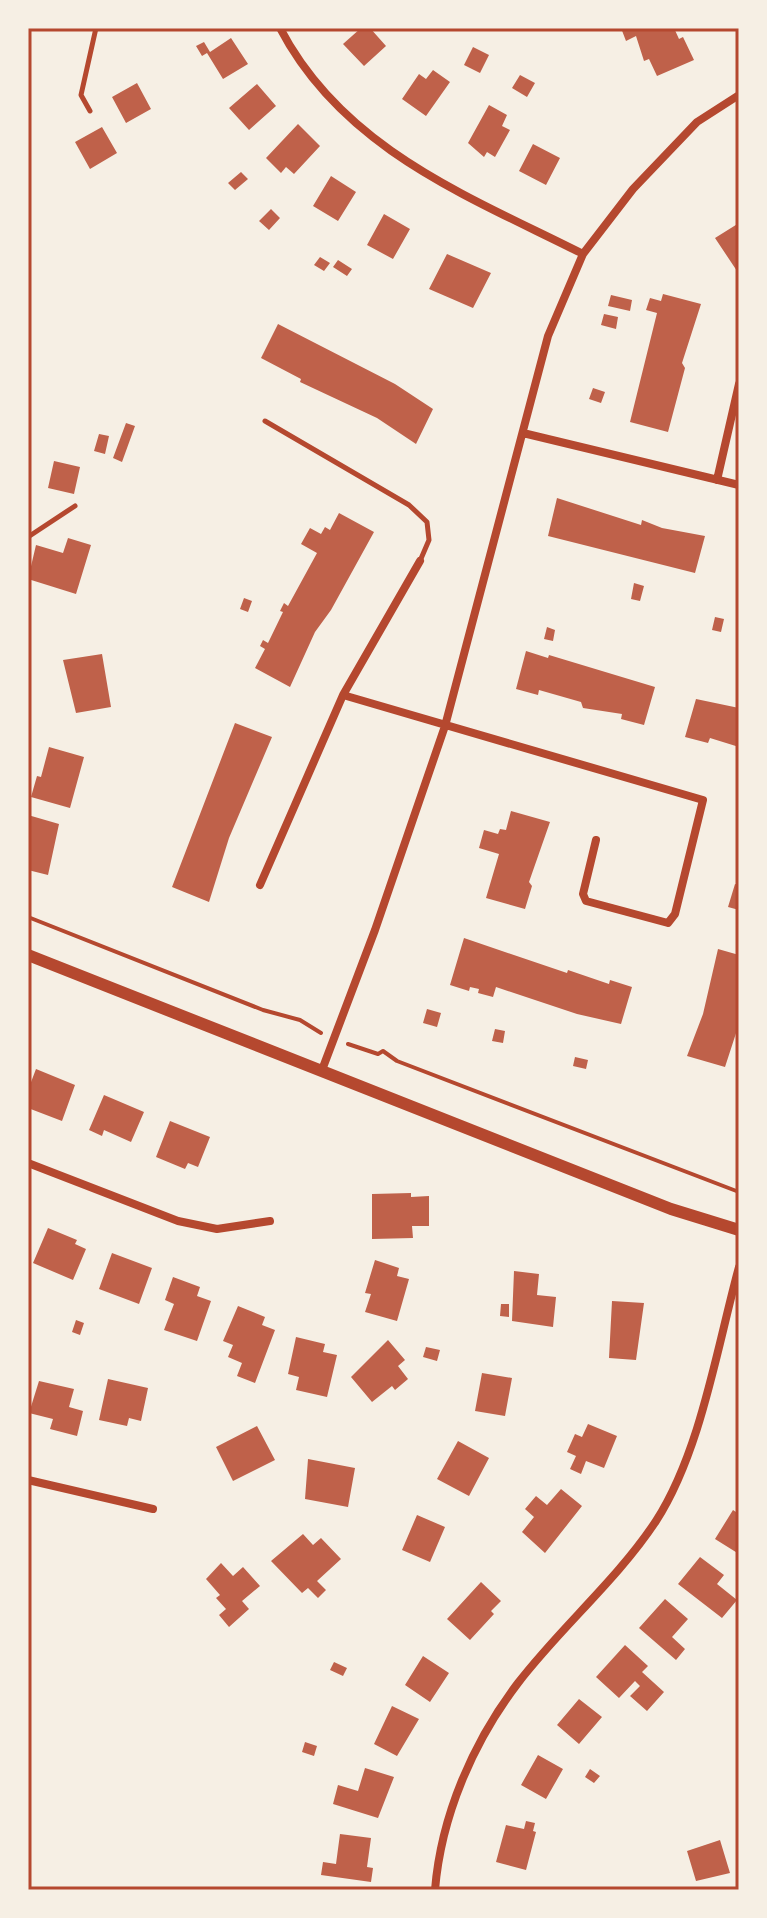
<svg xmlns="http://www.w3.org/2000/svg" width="767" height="1918" font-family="'Zilla Slab',serif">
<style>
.building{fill:#bf614a}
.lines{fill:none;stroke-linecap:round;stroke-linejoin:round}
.path{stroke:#b5482f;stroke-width:4}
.service{stroke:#b5482f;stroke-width:5}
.minor{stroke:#b5482f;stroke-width:8}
.tertiary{stroke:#b5482f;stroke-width:12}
.neatline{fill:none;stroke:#b5482f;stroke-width:3}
</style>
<rect width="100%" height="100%" fill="#f6efe4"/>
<!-- building -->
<path class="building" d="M361,28H370L386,46L364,66L343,44Z
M621,28H674L679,39L683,37L694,60L657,76L649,59L644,61L636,36L626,41Z
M231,38L248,64L223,79L207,53L202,56L196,46L204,42L210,52Z
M473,47L489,55L480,73L464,65Z
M433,70L450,82L426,116L402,99L419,74L426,79Z
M520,75L535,83L527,97L512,88Z
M137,83L151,109L126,123L112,97Z
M257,84L276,106L249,130L229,108Z
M489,105L507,115L502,126L510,130L495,157L487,152L484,157L468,143Z
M298,124L320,146L294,174L286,167L281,173L266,158Z
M102,127L117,153L90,169L75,142Z
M533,144L560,158L546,185L519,171Z
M241,172L248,179L235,190L228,183Z
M331,176L356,192L338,221L313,206Z
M271,209L280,218L269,230L259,221Z
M384,214L410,229L393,259L367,245Z
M739,223V270L737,271L715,238Z
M447,254L491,273L473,308L429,289Z
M320,257L330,263L324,271L314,265Z
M338,260L352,269L347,276L333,267Z
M663,294L701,304L682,363L685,368L668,432L630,422L657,313L646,310L650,298L661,301Z
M611,295L632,300L630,311L608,306Z
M604,314L618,317L616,329L601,325Z
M278,324L395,384L433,409L416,444L377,418L300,382L301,379L261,358Z
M593,388L605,392L601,403L589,399Z
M126,423L135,426L122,462L113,458Z
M99,434L109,436L105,454L94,451Z
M54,461L80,467L74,494L48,488Z
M557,498L641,525L642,520L662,528L705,536L695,573L548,536Z
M339,513L374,532L331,610L315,632L290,687L255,668L265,649L260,646L263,640L268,643L283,612L280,611L284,603L288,606L317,553L301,544L310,528L321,534L325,527L330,530Z
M68,538L91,545L76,594L28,579L36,545L63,553Z
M634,583L644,586L640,601L631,599Z
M244,598L252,601L248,612L240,609Z
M715,617L724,619L721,632L712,630Z
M547,627L555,630L553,641L544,639Z
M526,651L548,658L549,655L655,687L644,725L621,719L622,714L583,708L581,702L539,690L538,695L516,689Z
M102,654L111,707L76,713L63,660Z
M696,699L739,708V747L710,738L708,743L685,737Z
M235,723L272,737L229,838L209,902L172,887Z
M49,747L84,757L70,808L31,797L37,776L41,777Z
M511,811L550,822L529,882L532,886L525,909L486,898L499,854L479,848L484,830L498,834L500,829L506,830Z
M28,815L59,824L48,875L28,870Z
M735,884L739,885V910L728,907Z
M464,938L567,973L568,970L609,984L610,980L632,987L621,1024L577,1014L496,987L493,997L478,993L479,989L470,987L469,991L450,985Z
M718,949L739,955V1024L725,1067L687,1056L703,1014Z
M427,1009L441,1013L437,1027L423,1023Z
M495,1029L505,1031L503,1043L492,1041Z
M575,1057L588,1060L586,1069L573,1066Z
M36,1069L75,1085L62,1121L28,1108V1090Z
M104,1095L144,1112L131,1142L104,1130L102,1136L89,1130Z
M170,1121L210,1137L198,1167L188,1163L185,1169L156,1157Z
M411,1193V1197L429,1196V1226H412L413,1238L372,1239V1194Z
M48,1228L77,1240L75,1244L86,1249L73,1280L33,1263Z
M112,1253L152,1268L139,1304L99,1289Z
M375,1260L399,1268L397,1276L409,1279L397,1321L365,1312L371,1294L365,1293Z
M514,1271L539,1274L537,1295L556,1297L553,1327L512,1321Z
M173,1277L200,1287L197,1296L211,1301L197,1341L164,1330L174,1304L165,1300Z
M612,1301L644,1303L636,1360L609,1358Z
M501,1304H509V1317L500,1316Z
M238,1306L265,1317L262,1325L275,1330L255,1383L237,1376L242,1363L228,1357L233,1345L223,1341Z
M76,1320L84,1323L80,1335L72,1332Z
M296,1337L325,1344L323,1352L337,1355L327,1397L296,1390L299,1377L288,1374Z
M388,1340L405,1360L398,1366L408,1379L395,1390L392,1386L372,1402L351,1377Z
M426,1347L440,1350L437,1361L423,1357Z
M482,1373L512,1378L505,1416L475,1411Z
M108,1379L148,1388L141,1421L129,1418L127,1426L99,1420Z
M39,1381L74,1389L69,1407L83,1411L77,1436L50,1429L53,1419L29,1413Z
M588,1424L617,1436L604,1468L586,1461L581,1474L570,1469L576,1456L567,1452L575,1434L582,1437Z
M257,1426L275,1460L233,1481L216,1447Z
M458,1441L489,1458L469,1496L437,1479Z
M308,1459L355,1468L348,1507L305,1499Z
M561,1489L582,1506L545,1553L522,1532L534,1517L525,1509L536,1496L547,1505Z
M733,1510L739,1514V1554L715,1539Z
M417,1515L445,1527L430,1562L402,1550Z
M303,1534L313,1545L321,1538L341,1559L317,1581L326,1590L318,1598L308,1588L302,1593L271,1561Z
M700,1557L724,1575L717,1584L737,1600L722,1618L678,1584Z
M221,1563L233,1576L243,1567L260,1586L242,1601L249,1609L229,1627L219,1615L226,1609L216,1598L220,1595L206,1579Z
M481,1582L501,1601L491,1611L494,1614L470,1640L447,1619Z
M665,1599L688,1619L672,1637L685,1649L676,1660L639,1628Z
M625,1645L648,1666L642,1672L664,1692L647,1711L630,1696L640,1686L635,1681L619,1698L596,1677Z
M423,1656L449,1673L430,1702L405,1685Z
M334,1662L347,1668L343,1676L330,1670Z
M579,1699L602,1717L579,1744L557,1725Z
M392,1706L419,1719L397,1756L374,1744Z
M305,1742L317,1746L314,1756L302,1752Z
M538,1755L563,1769L546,1799L521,1785Z
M365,1768L394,1777L378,1818L333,1804L338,1785L358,1791Z
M590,1769L600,1776L594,1783L585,1777Z
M526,1821L535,1823L533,1831L536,1832L526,1870L496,1862L506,1825L524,1829Z
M340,1834L371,1838L367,1867L373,1868L371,1882L321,1875L323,1862L336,1864Z
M720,1840L730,1873L696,1881L687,1851Z"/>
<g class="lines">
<!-- path -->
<path class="path" d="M28,917L263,1010L300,1020L321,1033
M348,1044L378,1054L383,1051L397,1061L739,1192"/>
<!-- service -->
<path class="service" d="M90,111L81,95L96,28
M265,421L409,505L427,522L429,540L420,561
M28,537L75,506"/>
<!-- minor -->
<path class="minor" d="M280,28C343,149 468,196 583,254
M523,433L739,485
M717,480L739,384
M343,695L703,800L675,914L668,923L586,901L583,894L596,840
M260,885L343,695L420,561
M322,1070L375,930L445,726L548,336L583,254L633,189L697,122L739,95
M28,1163L178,1221L217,1229L270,1221
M28,1480L153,1509
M435,1890C441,1816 473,1742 518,1683C561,1627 617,1580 656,1521C701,1451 717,1347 739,1267"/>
<!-- tertiary -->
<path class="tertiary" d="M28,955L671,1209L739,1230"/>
</g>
<!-- border -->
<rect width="767" height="1918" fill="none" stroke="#f6efe4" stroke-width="60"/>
<rect x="30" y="30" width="707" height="1858" class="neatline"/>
</svg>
